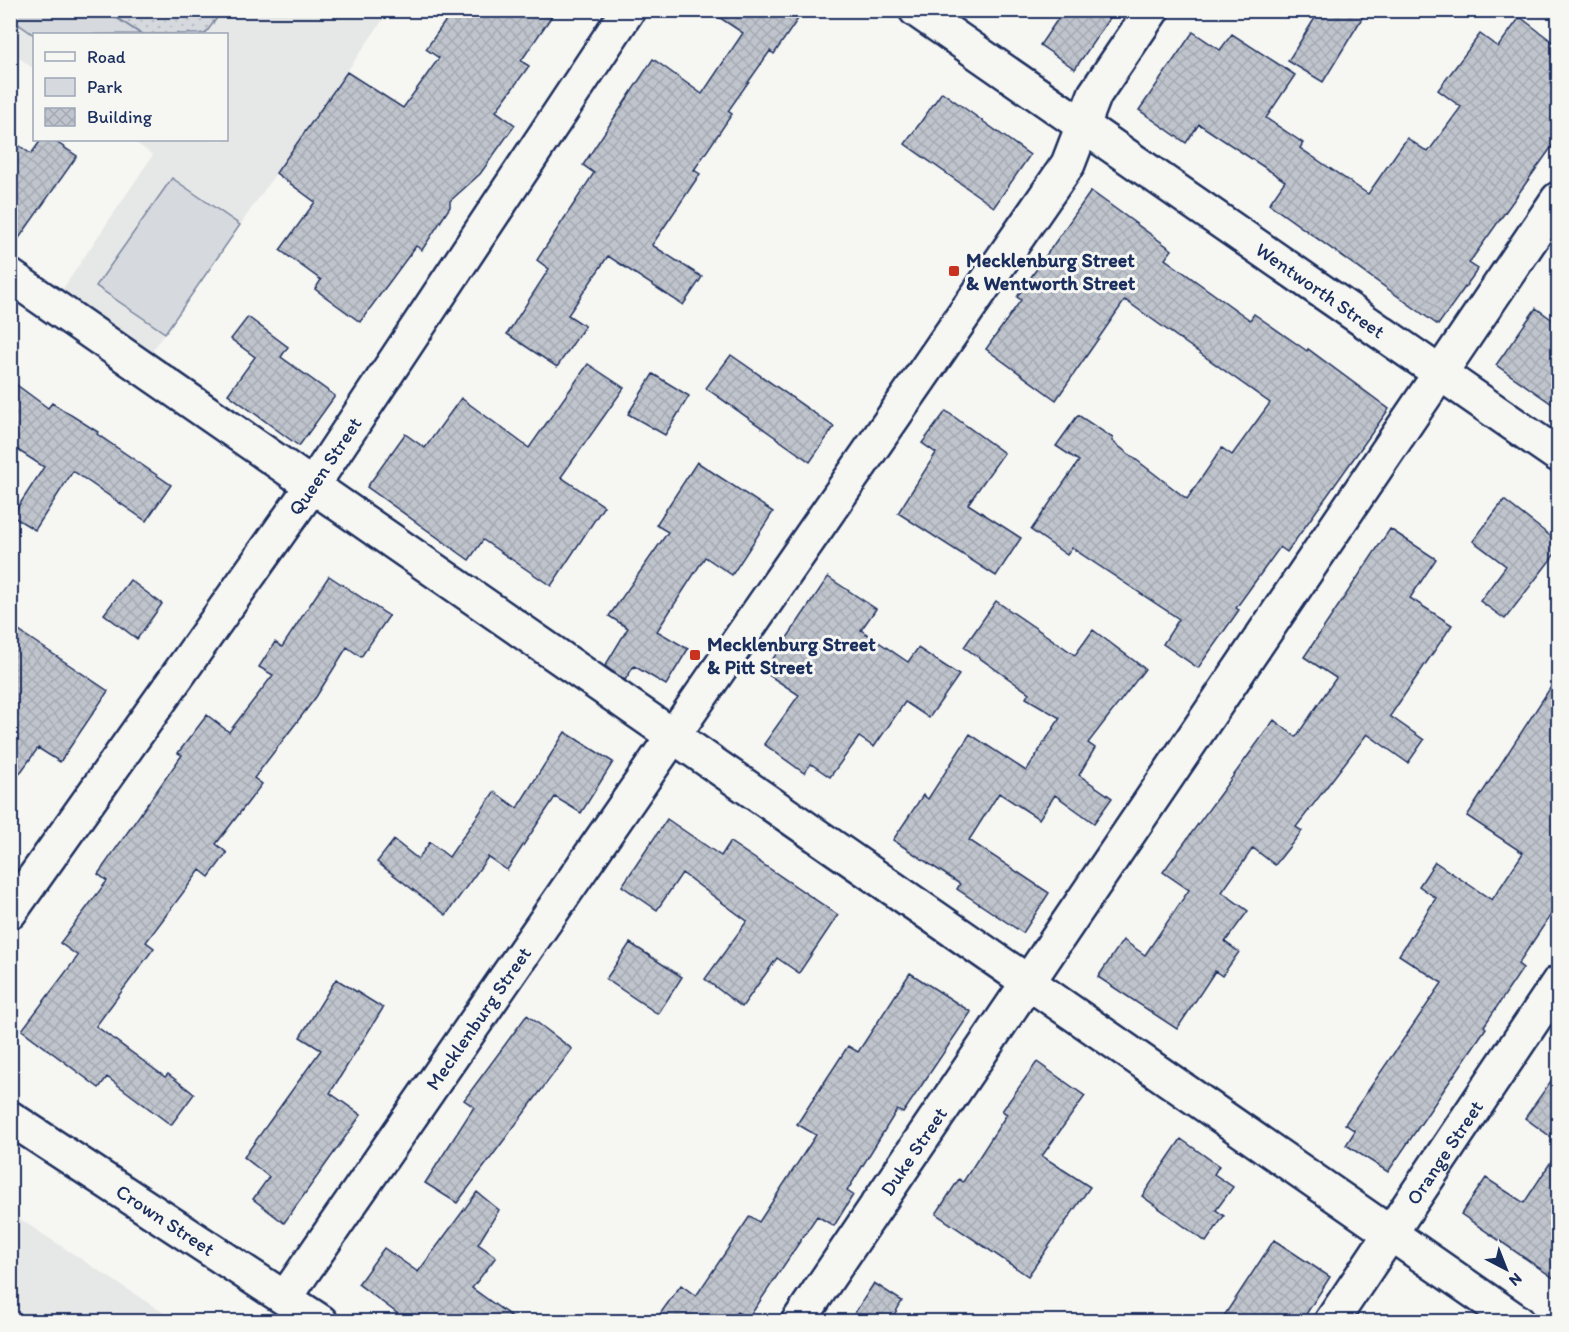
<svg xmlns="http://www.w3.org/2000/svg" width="1569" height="1332" font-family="Itim,sans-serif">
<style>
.built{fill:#e6e7e7}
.grass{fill:url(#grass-dots);stroke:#78849e;stroke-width:1.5}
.green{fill:#d6d9dd;stroke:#78849e;stroke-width:1.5}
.building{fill:url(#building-cross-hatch);stroke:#1b2f5e;stroke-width:1.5}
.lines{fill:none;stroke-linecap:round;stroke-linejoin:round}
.minor-casing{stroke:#1b2f5e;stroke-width:38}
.major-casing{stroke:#1b2f5e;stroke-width:38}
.minor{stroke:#f6f6f2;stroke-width:33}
.major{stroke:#f6f6f2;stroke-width:33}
.poi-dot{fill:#c8321e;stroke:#f6f6f2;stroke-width:2}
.labels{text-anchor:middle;stroke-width:6;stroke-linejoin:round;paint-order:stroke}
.poi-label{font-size:20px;font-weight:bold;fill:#1b2f5e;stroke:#f6f6f2;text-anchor:start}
.street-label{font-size:20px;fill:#1b2f5e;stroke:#f6f6f2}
</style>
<defs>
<pattern id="grass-dots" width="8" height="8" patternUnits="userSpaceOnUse" patternTransform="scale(1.5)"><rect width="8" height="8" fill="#d6d9dd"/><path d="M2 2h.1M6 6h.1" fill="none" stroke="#b7bbc0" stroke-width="1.8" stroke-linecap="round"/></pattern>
<pattern id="building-cross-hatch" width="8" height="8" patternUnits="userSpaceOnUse" patternTransform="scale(1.5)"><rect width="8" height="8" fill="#c0c4cd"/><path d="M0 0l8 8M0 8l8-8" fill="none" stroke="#a4a9b2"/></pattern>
</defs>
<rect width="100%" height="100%" fill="#f6f6f2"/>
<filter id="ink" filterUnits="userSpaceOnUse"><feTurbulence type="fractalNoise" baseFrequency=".0167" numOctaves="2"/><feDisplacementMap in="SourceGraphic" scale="12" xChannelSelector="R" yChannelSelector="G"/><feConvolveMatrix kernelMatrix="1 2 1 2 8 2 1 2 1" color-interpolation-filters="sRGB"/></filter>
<g filter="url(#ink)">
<!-- built -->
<path class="built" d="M11,11H389L141,367L52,305L153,155L132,140H226V34H34V69L11,52Z
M10,1213L15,1216L176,1321H11Z"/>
<!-- grass -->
<path class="grass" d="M216,10L220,14L205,34H141L106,11Z"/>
<!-- green -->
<path class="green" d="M11,10L106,11L141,34L34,35L11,19Z
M172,178L240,225L165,333L96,286Z"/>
<!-- building -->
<path class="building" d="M453,10H556L521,61L529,66L496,111L515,125L480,174L450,201V207L422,250L416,246L360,322L315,289L321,280L280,250L315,202L276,173L347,72L403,108L439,58L426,49Z
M708,10H804L774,54L770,51L728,111L732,114L694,170L700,174L652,245L702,277L683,305L608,256L568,315L585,326L557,367L507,334L549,269L537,260L594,173L583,165L653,59L702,94L743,33Z
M1064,10H1115L1075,69L1040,45Z
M1320,10H1367L1323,82L1288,61Z
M1520,17L1558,46V138L1469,263L1478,269L1438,325L1269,204L1285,181L1199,124L1186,143L1139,110L1193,32L1220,50L1232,34L1295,75L1266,118L1303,143L1300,148L1368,194L1407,138L1428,152L1461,107L1438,90L1480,34L1498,47Z
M942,92L1030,155L994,207L905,144Z
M10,139L31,154L41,140H53L77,156L10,251Z
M1091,191L1172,250L1165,259L1250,320L1254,314L1307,351L1308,349L1389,409L1287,552L1280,547L1236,608L1239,610L1198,668L1163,644L1179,619L1072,548L1067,555L1031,530L1079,461L1056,446L1078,415L1113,438L1112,441L1187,499L1222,448L1232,455L1270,403L1125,300L1056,400L986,349L1021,300L1017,297Z
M1536,308L1558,324V408L1496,365Z
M248,317L288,347L281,357L335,396L299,446L228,394L255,357L231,339Z
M731,355L834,427L810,462L706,388Z
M588,364L624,388L561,477L604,506L551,586L483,540L469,560L367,487L405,434L425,448L461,398L529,448Z
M653,374L689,396L665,435L628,414Z
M10,380L48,408L52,403L98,432L97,434L171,485L146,521L73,471L35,530L12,516L44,467L10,445Z
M946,411L1004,453L968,504L1021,538L996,576L898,513L936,453L922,443Z
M697,462L773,512L732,575L705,557L657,631L688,649L666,685L634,666L625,680L605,666L628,628L609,616L668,532L656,525Z
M1504,500L1558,542V550L1505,619L1480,601L1506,566L1473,541Z
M1390,529L1436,559L1410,598L1452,625L1390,716L1424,740L1408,763L1367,734L1296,827L1302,831L1275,865L1253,848L1222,892L1248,911L1225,942L1239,952L1222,976L1215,971L1177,1029L1098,977L1123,940L1145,955L1189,890L1163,872L1274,720L1296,737L1336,678L1304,657Z
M329,576L389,616L361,657L347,647L316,697L254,778L262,784L216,844L227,853L209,877L200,870L146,942L154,948L96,1026L165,1077L168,1074L194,1094L171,1125L107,1077L99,1088L22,1030L78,956L60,943L107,881L98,874L182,755L178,753L207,715L229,732L273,675L259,667L275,642L282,647Z
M828,577L876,609L861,630L908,662L918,648L959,675L929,718L905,702L874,747L859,737L830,777L811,764L804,773L764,744L799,695L764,672Z
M130,580L162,604L137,639L104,614Z
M996,601L1075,655L1093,630L1145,669L1088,743L1095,748L1079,775L1112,798L1094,823L1055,795L1039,819L999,793L969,840L1049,893L1023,933L957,889L960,884L893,840L923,795L928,799L970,734L1026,771L1060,718L1026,698L1029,693L964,647Z
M10,625L108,691L60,762L38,748L10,787Z
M1558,676V904L1518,964L1523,968L1484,1026L1486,1028L1388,1172L1346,1145L1355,1131L1345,1124L1442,983L1399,955L1436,898L1419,886L1435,862L1492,900L1523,853L1467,816Z
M565,732L613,762L581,813L555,797L507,870L488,857L446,915L377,862L394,840L418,859L430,842L449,857L494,792L517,808Z
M667,819L721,856L730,842L838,915L799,973L777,958L742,1007L705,979L747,921L682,873L657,910L622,886Z
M630,943L682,977L658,1014L606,979Z
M910,973L971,1012L903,1113L897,1110L847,1191L853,1195L834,1226L817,1216L748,1319L737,1312L730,1322H654L681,1285L696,1296L750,1216L759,1222L816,1135L797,1124L848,1046L858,1052Z
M336,979L383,1008L330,1093L361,1115L284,1223L253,1199L269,1177L244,1157L321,1050L300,1037Z
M527,1015L572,1049L457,1203L425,1183L474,1107L464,1100Z
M1037,1062L1085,1096L1042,1156L1090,1187L1028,1276L936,1214L959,1179L963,1182L1007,1114L1002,1111Z
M1558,1071V1142L1525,1118Z
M1181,1139L1219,1166L1214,1174L1233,1187L1216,1210L1224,1216L1206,1242L1142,1196Z
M1558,1151V1281L1461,1214L1486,1178L1524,1203Z
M477,1192L499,1210L478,1244L496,1257L472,1288L519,1322H409L358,1284L384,1248L418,1272Z
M1274,1240L1330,1277L1301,1322H1220Z
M874,1283L902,1301L890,1322H849Z"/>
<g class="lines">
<defs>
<g id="minor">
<path id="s1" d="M916,10L1558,455"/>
<path d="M10,276L1518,1322"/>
<path id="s2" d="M10,912L312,486L628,10"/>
<path id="s3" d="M285,1298L1068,164L1095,94L1152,10"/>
<path id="s4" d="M798,1322L1558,199"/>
<path id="s5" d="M1331,1322L1558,983"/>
</g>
<g id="major">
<path id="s6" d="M10,1118L321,1322"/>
</g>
</defs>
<!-- minor casing -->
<use href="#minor" class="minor-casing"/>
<!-- major casing -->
<use href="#major" class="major-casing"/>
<!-- minor -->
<use href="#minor" class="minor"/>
<!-- major -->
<use href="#major" class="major"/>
</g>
</g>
<!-- markers -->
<g class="poi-dot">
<rect x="948" y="265" width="12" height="12" rx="3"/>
<rect x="689" y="649" width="12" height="12" rx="3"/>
</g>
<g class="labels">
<!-- poi labels -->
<g class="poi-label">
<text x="966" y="267">Mecklenburg Street<tspan x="966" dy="23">&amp; Wentworth Street</tspan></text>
<text x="707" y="651">Mecklenburg Street<tspan x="707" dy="23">&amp; Pitt Street</tspan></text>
</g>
<!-- street labels -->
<g class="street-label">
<text dy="7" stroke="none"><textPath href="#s1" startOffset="492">Wentworth Street</textPath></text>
<text dy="7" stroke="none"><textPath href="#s2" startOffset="546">Queen Street</textPath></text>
<text dy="7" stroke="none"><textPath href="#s3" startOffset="340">Mecklenburg Street</textPath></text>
<text dy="7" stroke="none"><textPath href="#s4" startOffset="206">Duke Street</textPath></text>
<text dy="7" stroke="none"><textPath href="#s5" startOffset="204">Orange Street</textPath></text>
<text dy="7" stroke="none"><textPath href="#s6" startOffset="186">Crown Street</textPath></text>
</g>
</g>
<!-- margin -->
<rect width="1569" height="1332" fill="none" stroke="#f6f6f2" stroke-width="36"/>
<rect x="18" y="18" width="1533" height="1296" fill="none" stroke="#1b2f5e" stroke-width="2" filter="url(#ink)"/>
<!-- legend -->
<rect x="33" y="33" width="195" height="108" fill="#f6f6f2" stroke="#9ea6b7" stroke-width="1.5"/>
<rect x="45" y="52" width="30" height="9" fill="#f6f6f2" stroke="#9ea6b7" stroke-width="1.5"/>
<text x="87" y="63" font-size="18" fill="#1b2f5e">Road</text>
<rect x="45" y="78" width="30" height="18" fill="#d6d9dd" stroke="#9ea6b7" stroke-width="1.5"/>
<text x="87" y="93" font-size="18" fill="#1b2f5e">Park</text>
<rect x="45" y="108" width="30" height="18" fill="url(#building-cross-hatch)" stroke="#9ea6b7" stroke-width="1.5"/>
<text x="87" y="123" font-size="18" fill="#1b2f5e">Building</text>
<!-- north arrow -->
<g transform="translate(1506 1269) rotate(138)" stroke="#f6f6f2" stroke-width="4.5" paint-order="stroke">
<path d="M0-4.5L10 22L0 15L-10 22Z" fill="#1b2f5e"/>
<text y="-9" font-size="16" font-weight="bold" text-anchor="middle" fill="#1b2f5e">N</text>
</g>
</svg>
